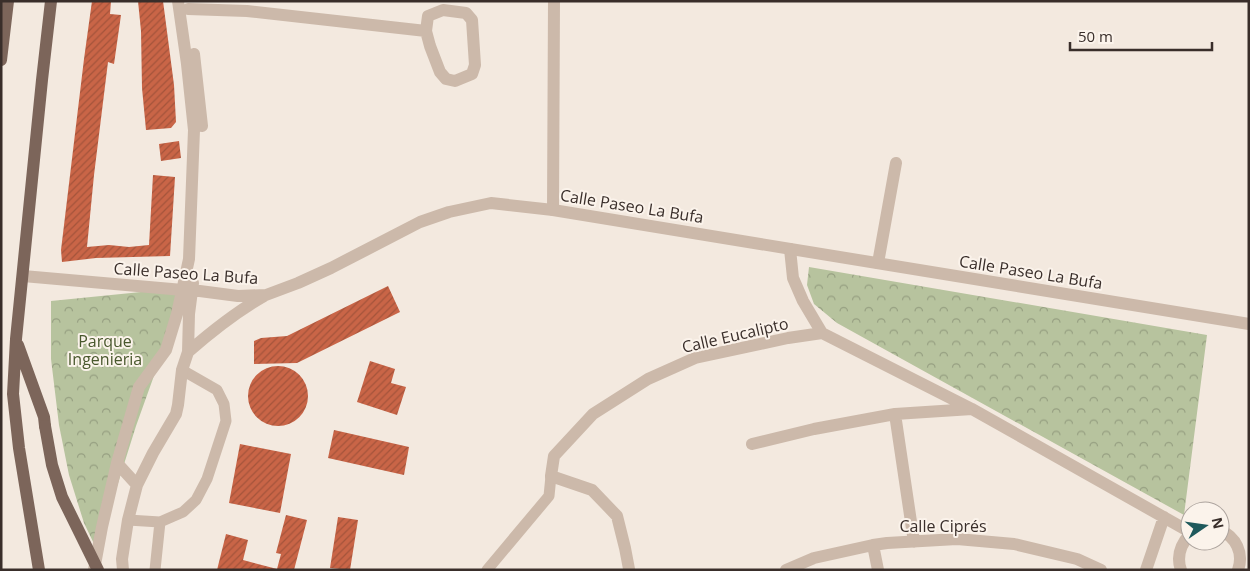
<svg xmlns="http://www.w3.org/2000/svg" width="1250" height="571" font-family="'Open Sans',sans-serif">
<style>
.park{fill:url(#park-crowns)}
.building{fill:url(#building-hatch)}
.lines{fill:none;stroke-linecap:round;stroke-linejoin:round}
.service{stroke:#ccb9aa;stroke-width:11}
.minor{stroke:#ccb9aa;stroke-width:12}
.tertiary{stroke:#ccb9aa;stroke-width:12}
.primary{stroke:#7c655a;stroke-width:12}
.primary-bridge{stroke:#7c655a;stroke-width:12}
.labels{text-anchor:middle;stroke-width:4;stroke-linejoin:round;paint-order:stroke}
.street-label{font-size:16px;fill:#392e2a;stroke:#fbf3eb}
.park-label{font-size:16px;fill:#49582d;stroke:#fbf3eb}
</style>
<defs>
<pattern id="park-crowns" width="20" height="18" patternUnits="userSpaceOnUse" patternTransform="scale(1.25)"><rect width="20" height="18" fill="#b7c39e"/><path d="M2 6a3 3 0 1 1 6 0M12 15a3 3 0 1 1 6 0" fill="none" stroke="#969f81"/></pattern>
<pattern id="building-hatch" width="6" height="6" patternUnits="userSpaceOnUse" patternTransform="scale(1.25)"><rect width="6" height="6" fill="#c96547"/><path d="M-1 1l2-2M0 6l6-6M5 7l2-2" fill="none" stroke="#a4543b"/></pattern>
</defs>
<rect width="100%" height="100%" fill="#f3e9df"/>
<!-- park -->
<path class="park" d="M809,267L1207,335L1184,515L837,323L814,304L807,285Z
M181,288L170,331L136,426L97,550L84,523L69,475L59,425L51,359V301Z"/>
<!-- building -->
<path class="building" d="M92,1H111L110,14L121,15L114,64L108,62L94,175L87,247L109,245L129,247L149,245L153,175L175,177L170,256L96,258L62,262L61,250L84,59Z
M138,1H163L174,85L176,122L171,128L146,130L142,88L141,31Z
M179,141L181,158L161,161L159,144Z
M388,286L400,312L297,363L254,364V341L261,338L287,336Z
M370,361L395,369L391,383L406,387L397,415L357,402Z
M248 396a30 30 0 1 1 60 0a30 30 0 1 1-60 0Z
M334,430L409,447L404,475L328,458Z
M240,444L291,454L280,513L229,503Z
M286,515L307,520L294,570H217L226,534L248,540L243,560L277,569L281,554L276,553Z
M338,517L358,520L350,570L330,568Z"/>
<g class="lines">
<!-- service -->
<path class="service" d="M128,520L160,522L183,512L196,500L207,479L226,421L224,404L217,390L182,370
M155,570L160,522
M487,570L549,496L551,476"/>
<!-- minor -->
<path class="minor" d="M188,9L247,11L426,31
M443,10L466,13L472,20L475,65L472,74L455,81L446,79L440,72L430,46L426,31L428,16Z
M553,210L554,1
M790,249L793,278L803,301L822,333
M878,263L896,163
M895,414L914,542
M752,444L814,429L895,414L972,409
M1220,530C1236,537 1244,553 1238,570
M873,545L878,570
M629,569L625,548L617,516L592,490L551,476L554,456L593,414L648,379L695,358L788,338L822,333L972,409L1190,532
M786,570L814,558L873,545L887,543L957,539L1014,544L1077,559L1101,570
M1146,570L1164,517
M1181,570C1176,556 1181,544 1190,534"/>
<!-- tertiary -->
<path class="tertiary" d="M194,54L202,126
M23,276L183,290H192L238,296L266,295L298,283L331,268L420,222L449,212L491,203L553,210L1249,324
M188,352C212,331 236,312 264,296
M117,463L137,485
M94,570L102,527L117,463L139,387L166,350L177,314L189,259L194,130L187,64L178,1
M123,570L122,559L128,520L137,485L153,453L176,414L178,405L182,370L188,352L189,314L193,283"/>
<!-- primary -->
<path class="primary" d="M1,60L8,1
M18,345L44,417L45,426
M39,570L19,448L13,394L16,339L42,80L51,1"/>
<!-- primary-bridge -->
<path class="primary-bridge" d="M45,426L52,465L62,497L98,570"/>
</g>
<g class="labels">
<!-- street labels -->
<g class="street-label">
<text transform="translate(632 206) rotate(9)" y="6">Calle Paseo La Bufa</text>
<text transform="translate(1031 272) rotate(9)" y="6">Calle Paseo La Bufa</text>
<text transform="translate(186 273) rotate(4)" y="6">Calle Paseo La Bufa</text>
<text transform="translate(735 335) rotate(-13)" y="6">Calle Eucalipto</text>
<text x="943" y="532">Calle Ciprés</text>
</g>
<!-- park labels -->
<g class="park-label">
<text x="105" y="347">Parque<tspan x="105" dy="18">Ingenieria</tspan></text>
</g>
</g>
<!-- border -->
<rect width="1250" height="571" fill="none" stroke="#392e2a" stroke-width="5"/>
<!-- north arrow -->
<g transform="translate(1205 526) rotate(77)"><circle r="24" fill="#fbf3eb" stroke="#ada49e"/>
<path d="M0-4L9 19L0 12L-9 19Z" fill="#1e595c"/>
<text y="-8" font-size="14" font-weight="bold" text-anchor="middle" fill="#392e2a">N</text>
</g>
<!-- scale -->
<path d="M1070 42v8h142v-8" fill="none" stroke="#392e2a" stroke-width="2.5"/>
<text x="1078" y="42" font-size="15" fill="#392e2a" stroke="#fbf3eb" stroke-width="4" paint-order="stroke">50 m</text>
</svg>
